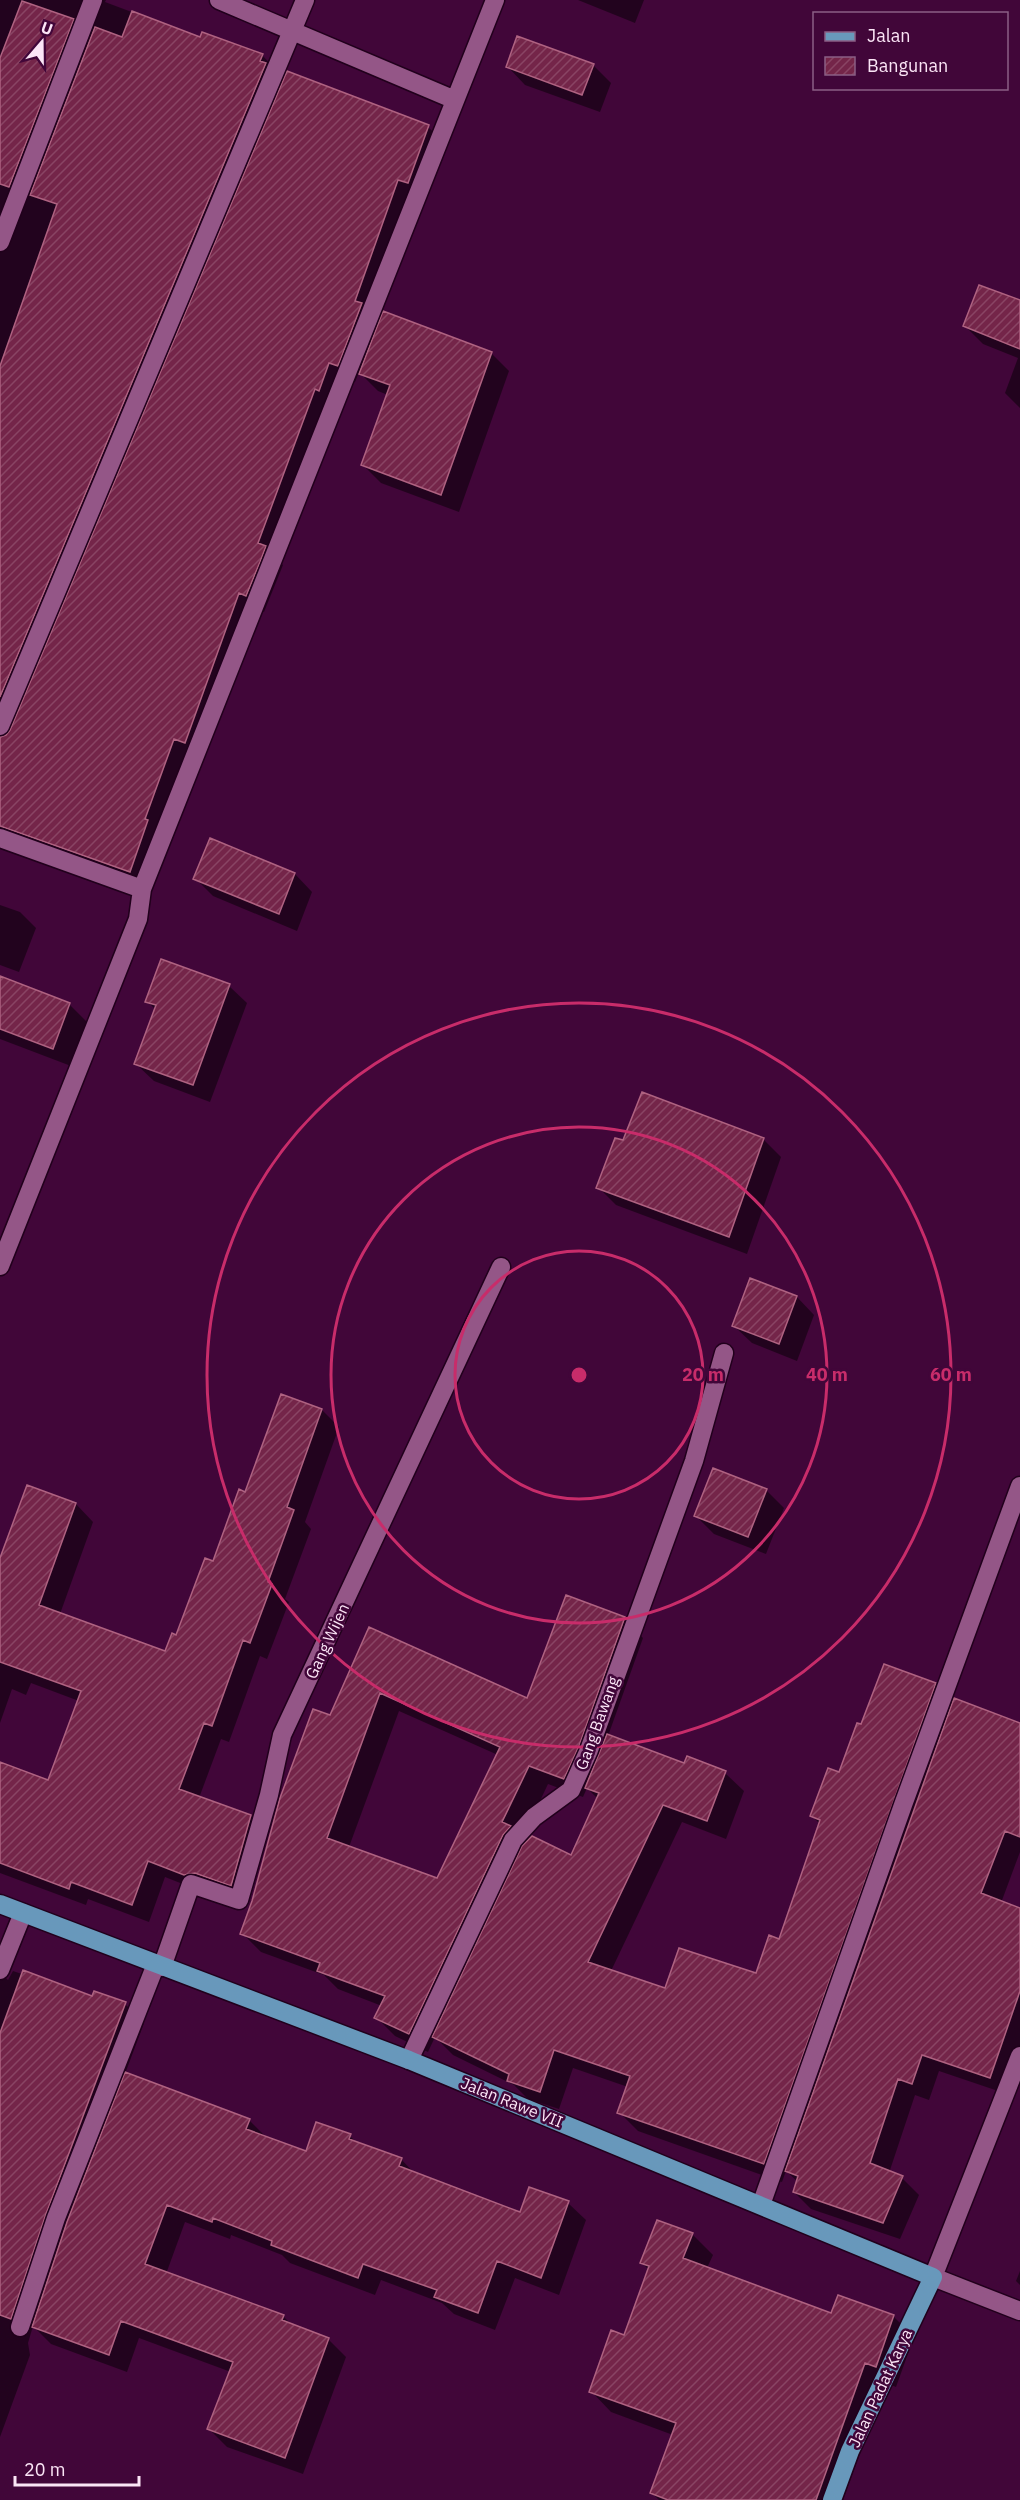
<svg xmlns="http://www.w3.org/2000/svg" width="1020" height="2500" font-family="'IBM Plex Sans',sans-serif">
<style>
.shadow{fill:#0007;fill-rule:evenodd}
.building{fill:url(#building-hatch);stroke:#af6281;stroke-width:1.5;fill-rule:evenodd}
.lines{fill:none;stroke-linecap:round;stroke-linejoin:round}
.minor-casing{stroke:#21001c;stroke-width:21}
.major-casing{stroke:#21001c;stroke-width:21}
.minor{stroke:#945687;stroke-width:18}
.major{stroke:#6898bb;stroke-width:18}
.ring{fill:none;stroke:#c82c6a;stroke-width:3}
.labels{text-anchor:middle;stroke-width:5;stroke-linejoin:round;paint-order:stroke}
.street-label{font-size:16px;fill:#fbe5f6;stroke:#410639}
.centre{fill:#c82c6a;stroke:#410639;stroke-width:3}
.ring-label{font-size:18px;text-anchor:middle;font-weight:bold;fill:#c82c6a;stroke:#410639;stroke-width:5;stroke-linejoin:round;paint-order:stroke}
</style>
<defs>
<pattern id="building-hatch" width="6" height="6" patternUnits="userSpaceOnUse" patternTransform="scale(1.5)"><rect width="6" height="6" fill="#742549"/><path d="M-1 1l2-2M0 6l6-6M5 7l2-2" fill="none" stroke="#894464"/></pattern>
</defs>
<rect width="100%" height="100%" fill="#410639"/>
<!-- shadow -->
<path class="shadow" d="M0,0H106L105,2L201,38L262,55L279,73L278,77L284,83L428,127L446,144L426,200L415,196L373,316L380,323L491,353L509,371L459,512L381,483L363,465L388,395L378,391L359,372L355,382L346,379L276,558L283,565L277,580L264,612L257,609L147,888L0,836Z
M578,0H644L635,23Z
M593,65L611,83L600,112L525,85L508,67Z
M1020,302V408L1005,393L1018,358L983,344L965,326Z
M211,840L295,874L312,892L297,931L213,896L195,878Z
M0,905L20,912L36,928L19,972L0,965Z
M0,978L69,1004L87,1022L71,1066L0,1039Z
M229,986L247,1003L210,1102L154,1081L136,1064L156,1010L147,1001Z
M763,1139L781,1157L747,1254L616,1205L598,1187Z
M797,1297L814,1315L797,1361L752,1343L734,1326Z
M282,1396L322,1410L339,1427L305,1522L311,1529L285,1599L289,1602L267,1659L260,1656L229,1742L221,1739L199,1798L251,1817L268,1834L249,1902L213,1890L203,1892L165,1877L149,1922L88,1899L86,1905L0,1873V1763L49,1782L79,1701L31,1683L26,1695L12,1689L0,1723V1562L28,1487L76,1504L93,1522L60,1614L166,1652L177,1637L246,1494Z
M766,1490L784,1508L766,1554L714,1534L696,1516Z
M624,1619L643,1638L608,1736L685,1765L725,1773L744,1791L726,1839L682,1822L611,1971L666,1990L757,1975L780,1941L820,1824L812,1816L839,1774L862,1726L935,1684L954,1703L1020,1724V1852L1001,1903L1020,1910V2058L1007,2094L939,2071L929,2100L915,2095L889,2173L902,2178L919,2195L900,2239L811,2209L794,2192L798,2182L786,2171L782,2182L638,2131L619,2112L628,2087L573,2068L559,2109L528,2099L514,2085L453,2055L435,2037L428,2052L395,2036L376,2017L382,2006L338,1989L324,1975L261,1952L242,1933L330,1717L370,1629L528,1700ZM399,1711L498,1755L438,1880L349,1847ZM548,1784L583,1797L587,1788L598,1799L571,1857L527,1844L522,1839Z
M13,1971L93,1998L95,1993L125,2004L144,2023L125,2074L249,2120L268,2139L307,2153L350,2136L358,2144L401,2159L416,2175L520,2214L568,2203L586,2220L559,2295L515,2278L495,2330L454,2314L442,2303L381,2280L375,2295L290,2263L282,2255L231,2235L230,2239L185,2222L166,2274L283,2316L293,2326L328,2339L346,2357L303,2474L227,2447L209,2429L231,2372L139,2338L127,2372L51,2344L33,2326L28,2343L30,2355L0,2437V1972L8,1980Z
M692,2234L713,2255L707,2268L832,2315L839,2297L894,2317L914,2337L896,2387L886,2383L843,2500H659L652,2493L673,2435L611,2412L591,2391L625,2337L649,2270L642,2263Z
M1020,2271V2285L1016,2281Z"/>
<!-- building -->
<path class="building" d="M22,1L74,19L9,187L0,184V58Z
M132,11L200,37L202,32L263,54L260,61L266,63L0,697V366L57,204L30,195L95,27L122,37Z
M517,36L594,64L582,95L506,67Z
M287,71L429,125L408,183L398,180L355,301L362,303L338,366L329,363L319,391L315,389L258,543L266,546L260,562L246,596L239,593L185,743L174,739L145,819L148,820L130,872L0,826V737L6,735L10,730Z
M979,285L1020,300V349L963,326Z
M383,311L492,352L441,495L361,465L390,385L359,374Z
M210,838L295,873L279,914L193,879Z
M161,959L230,984L193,1085L134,1064L156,1005L145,1002Z
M0,976L70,1003L53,1049L0,1029Z
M642,1092L764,1138L729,1237L596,1188L615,1138L623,1140Z
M750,1278L797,1296L779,1344L732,1326Z
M281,1394L322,1409L287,1507L294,1510L268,1582L272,1584L250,1643L243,1640L212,1726L204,1723L179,1789L251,1815L231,1886L195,1873L184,1875L148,1861L132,1905L71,1882L69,1889L0,1863V1762L48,1780L81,1691L0,1662V1558L27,1485L76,1503L39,1605L165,1651L172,1633L176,1635L205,1558L213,1561L239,1489L245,1492Z
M713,1468L767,1489L748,1537L694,1516Z
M566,1595L625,1617L579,1746L564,1779L529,1766L502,1822L511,1826L503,1835L409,2034L374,2018L385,1996L317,1971L320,1963L240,1934L252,1901L280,1798L313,1709L330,1715L369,1627L527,1698ZM380,1693L500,1747L437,1878L327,1838Z
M884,1664L936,1683L764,2164L617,2113L630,2076L554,2050L540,2092L507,2081L509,2074L432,2037L522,1846L532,1836L571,1855L599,1793L585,1788L607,1734L684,1763L687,1756L726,1771L707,1821L663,1805L588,1962L665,1988L679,1948L756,1973L769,1935L779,1939L820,1820L810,1816L828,1768L839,1772L857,1723L861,1724Z
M954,1698L1020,1723V1837L1005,1831L981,1893L1020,1908V1991L990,2078L922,2055L912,2084L898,2079L870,2163L903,2176L883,2223L793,2192L798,2176L785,2171Z
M23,1970L92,1996L94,1991L126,2002L46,2214L11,2319L0,2315V2033Z
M125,2072L250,2119L246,2129L306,2151L316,2122L351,2134L349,2139L402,2158L399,2166L520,2212L529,2187L569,2201L541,2278L497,2261L478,2313L434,2297L437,2290L363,2264L358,2278L271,2245L272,2241L213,2218L212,2222L167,2205L145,2264L284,2315L282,2320L329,2338L285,2458L207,2429L233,2362L121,2321L109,2355L32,2327L67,2222Z
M657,2220L693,2233L683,2258L831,2313L838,2295L894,2315L876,2367L865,2363L816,2500H668L650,2493L676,2423L589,2392L611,2330L624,2335L649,2266L640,2263Z"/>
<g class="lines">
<defs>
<path id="minor" d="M219,0L455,100
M0,242L93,0
M0,726L305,0
M0,838L142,889L495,0
M0,1266L138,919L142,889
M162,1967L191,1884L239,1900L269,1795L282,1735L501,1267
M0,1970L23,1913
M1020,2056L933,2277L1020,2311
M409,2060L513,1840L534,1817L571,1790L589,1750L694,1461L724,1353
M761,2205L903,1805L1020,1486
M20,2327L56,2218L156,1964"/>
<path id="major" d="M0,1904L409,2060L933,2277L850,2451L832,2500"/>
</defs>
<!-- minor casing -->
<use href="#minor" class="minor-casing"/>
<!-- major casing -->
<use href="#major" class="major-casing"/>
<!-- minor -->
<use href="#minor" class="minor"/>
<!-- major -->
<use href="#major" class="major"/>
</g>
<!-- distance rings -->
<g class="ring">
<circle cx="579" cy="1375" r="124"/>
<circle cx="579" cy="1375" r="248"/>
<circle cx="579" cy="1375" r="372"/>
</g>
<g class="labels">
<!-- street labels -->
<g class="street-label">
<text transform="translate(327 1641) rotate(-65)" y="6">Gang Wijen</text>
<text transform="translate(597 1723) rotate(-70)" y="6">Gang Bawang</text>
<text transform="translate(512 2102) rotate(22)" y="6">Jalan Rawe VII</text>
<text transform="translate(880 2388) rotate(-65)" y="6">Jalan Padat Karya</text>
</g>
</g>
<circle cx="579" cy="1375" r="9" class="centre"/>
<g class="ring-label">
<text x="703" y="1381">20 m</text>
<text x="827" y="1381">40 m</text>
<text x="951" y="1381">60 m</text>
</g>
<!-- legend -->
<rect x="813" y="12" width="195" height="78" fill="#410639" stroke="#8b5f85" stroke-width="1.5"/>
<rect x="825" y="32" width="30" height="9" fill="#6898bb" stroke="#8b5f85" stroke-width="1.5"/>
<text x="867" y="42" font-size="18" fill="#fbe5f6">Jalan</text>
<rect x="825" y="57" width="30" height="18" fill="url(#building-hatch)" stroke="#8b5f85" stroke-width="1.5"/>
<text x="867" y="72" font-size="18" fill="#fbe5f6">Bangunan</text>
<!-- north arrow -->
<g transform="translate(42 42) rotate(20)" stroke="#410639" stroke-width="4.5" paint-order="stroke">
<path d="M0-4.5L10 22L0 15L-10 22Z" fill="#fbe5f6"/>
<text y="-9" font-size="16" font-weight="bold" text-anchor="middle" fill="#fbe5f6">U</text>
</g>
<!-- scale -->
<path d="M15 2476v9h124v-9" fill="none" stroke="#fbe5f6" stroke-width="3"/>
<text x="24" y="2476" font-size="18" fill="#fbe5f6" stroke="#410639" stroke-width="4.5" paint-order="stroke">20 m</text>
</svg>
